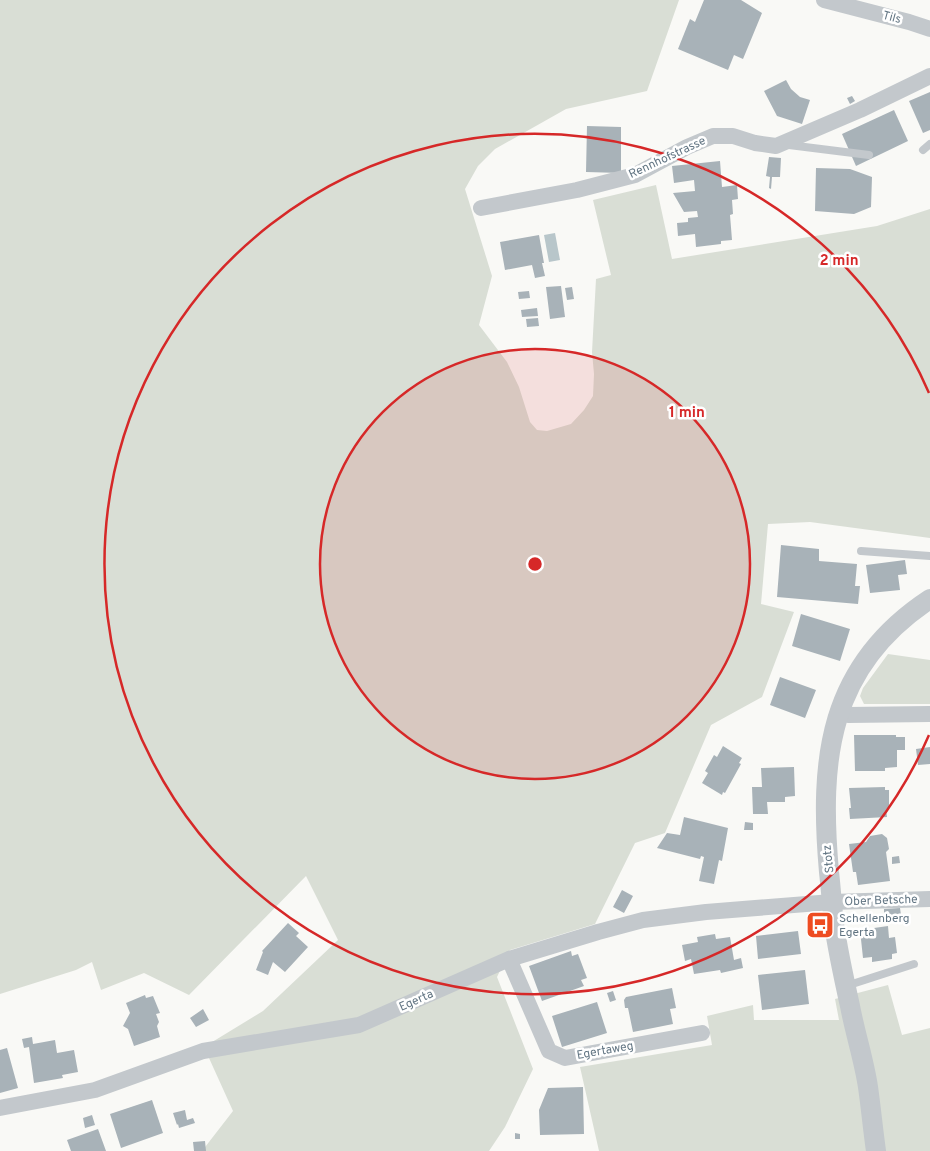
<svg xmlns="http://www.w3.org/2000/svg" width="930" height="1151" font-family="Overpass,sans-serif">
<style>
.green{fill:#d9ded5}
.water{fill:#b8c6ca}
.building{fill:#a8b2b8}
.lines{fill:none;stroke-linecap:round;stroke-linejoin:round}
.service{stroke:#c3c8cc;stroke-width:8}
.minor{stroke:#c3c8cc;stroke-width:16}
.tertiary{stroke:#c3c8cc;stroke-width:20}
.ring{fill:none;stroke:#d62828;stroke-width:2.5}
.labels{text-anchor:middle;stroke-width:5;stroke-linejoin:round;paint-order:stroke}
.street-label{font-size:12px;fill:#627583;stroke:#fff}
.poi-label{font-size:12px;fill:#627583;stroke:#fff;text-anchor:start}
.centre{fill:#d62828;stroke:#fff;stroke-width:2.5}
.ring-label{font-size:15px;text-anchor:middle;font-weight:bold;fill:#d62828;stroke:#fff;stroke-width:5;stroke-linejoin:round;paint-order:stroke}
</style>
<rect width="100%" height="100%" fill="#f9f9f6"/>
<!-- green -->
<path class="green" d="M0,0H679L647,91L566,109L495,149L478,166L465,189L492,276L479,325L507,362L519,387L530,422L537,430L547,431L571,424L584,410L593,396L594,374L592,352L596,279L611,275L593,200L656,185L672,259L877,226L930,209V538L810,522L768,524L761,604L794,612L762,697L711,725L665,833L635,843L595,924L510,950L497,977L533,1069L505,1127L489,1151H202L233,1111L204,1047L263,1011L338,940L306,876L189,995L144,973L101,990L92,962L76,970L0,994Z
M888,654L930,660V704H864L860,696L863,688Z
M888,985L902,1035L930,1028V1151H599L580,1067L712,1045L707,1016L753,1005L754,1020H839L835,999Z"/>
<!-- water -->
<path class="water" d="M555,233L560,260L549,262L544,235Z"/>
<!-- building -->
<path class="building" d="M704,0H741L762,13L743,59L734,55L728,70L678,49L690,19L695,22Z
M786,80L791,89L800,97L810,100L802,124L777,116L764,91Z
M930,92V130L923,133L909,101Z
M852,96L855,101L850,104L847,98Z
M894,110L908,141L856,166L842,134Z
M587,126L621,127V173L586,172Z
M769,157L781,158L780,177H772L771,189L769,188L770,177L766,176Z
M720,161L722,187L737,185L738,199L732,200L733,214L730,215L732,240L721,241V244L696,247L695,234L678,236L677,223L688,222V218L698,217L697,211L684,212L673,193L695,191L694,180L674,183L672,166Z
M816,168L850,169L872,177L871,207L854,214L815,211Z
M539,235L544,263H542L545,276L535,278L532,265L505,270L500,242Z
M561,286L565,317L550,319L546,287Z
M572,287L574,299L567,300L565,288Z
M529,291L530,298L519,299L518,292Z
M537,308L538,316L522,317L521,310Z
M538,318L539,326L527,327L526,319Z
M781,545L819,549V561L857,564L855,586H860L858,604L777,597Z
M905,560L907,574L898,575L900,590L870,593L866,565Z
M801,614L850,629L840,661L792,646Z
M780,677L816,690L805,718L770,705Z
M854,735H896V737H905V750H897V767L885,768V771H855Z
M723,746L742,758L739,763L741,764L725,793L723,792L722,795L702,783L708,773L705,771L714,755L717,757Z
M930,747V764L918,765L916,749Z
M794,767L795,796L785,797V802H767L768,814H753L752,787H762L761,768Z
M885,787V790H889V809H886L887,817L850,819L849,808H851L849,788Z
M684,817L728,828L722,861L719,860L714,884L699,881L704,857L701,856L700,859L657,848L667,833L680,835Z
M745,822L753,823V830H744Z
M882,834L887,838L889,849L886,852L890,881L858,885L856,872H853L849,844L866,842L870,836Z
M899,856L900,863L892,864V857Z
M622,890L633,896L624,913L613,907Z
M900,908L901,915L884,916V909Z
M288,923L299,933L296,936L308,947L285,972L273,962L268,975L256,970L263,952L262,951Z
M888,926L889,938L895,937L897,953L892,954V959L872,962V957L863,958L860,930Z
M798,931L801,954L758,959L756,936Z
M715,934L716,939L730,937L734,960L741,958L743,968L721,973L720,970L694,974L691,959L685,961L682,945L698,942L697,937Z
M571,951L572,956L578,954L587,978L581,980L584,986L542,1001L529,966Z
M805,970L809,1004L762,1010L758,975Z
M672,988L676,1008L670,1009L673,1024L633,1032L628,1008H625L624,1000L626,997Z
M613,991L616,1000L610,1002L607,993Z
M145,995L146,998L153,996L160,1013L156,1014L159,1022L157,1026L160,1037L134,1046L128,1029L123,1026L130,1013L126,1003Z
M597,1002L607,1033L562,1047L552,1016Z
M203,1009L209,1020L196,1027L190,1018Z
M32,1037L33,1044L55,1040L57,1053L74,1050L78,1072L62,1075L63,1078L34,1083L29,1047L24,1048L22,1039Z
M7,1048L18,1088L0,1093V1050Z
M583,1087L584,1134L540,1135L539,1110L548,1088Z
M152,1100L163,1133L121,1148L110,1114Z
M185,1110L187,1120L193,1118L195,1123L179,1128L178,1124L177,1125L173,1113Z
M92,1115L95,1125L85,1128L83,1118Z
M98,1129L106,1151H71L67,1140Z
M515,1133L520,1134V1139H515Z
M205,1141L206,1151H194L193,1142Z"/>
<g class="lines">
<!-- service -->
<path class="service" d="M789,145L869,155
M923,150L930,144
M861,551L930,556
M846,986L914,964"/>
<!-- minor -->
<path class="minor" d="M824,0L909,22L930,29
M481,208L577,190L635,175L687,147L713,136H733L755,143L776,146L860,110L930,76
M839,712L848,715L930,714
M509,959L549,1051L565,1058L702,1033
M0,1108L95,1090L203,1051L359,1025L509,959L598,932L643,920L706,912L832,902L930,899"/>
<!-- tertiary -->
<path class="tertiary" d="M876,1151C873,1130 871,1108 868,1087C864,1060 855,1033 850,1006C844,979 838,952 834,924C832,907 831,889 829,872C819,759 828,666 930,599"/>
</g>
<!-- distance rings -->
<circle cx="535" cy="564" r="215" fill="#d62828" fill-opacity=".12"/>
<g class="ring">
<circle cx="535" cy="564" r="215"/>
<path d="M929 735A430 430 0 1 1 929 393"/>
</g>
<!-- icons -->
<defs>
<symbol id="bus-square" viewBox="-11 -11 22 22"><rect x="-9" y="-9" width="18" height="18" rx="4" fill="#ee4c21" stroke="#fff"/><path d="M-5-6H5V4H4V6H2V4H-2V6H-4V4H-5ZM-3.5-4V0h7V-4ZM-3.5 1.2v1.5H-2V1.2ZM2 1.2v1.5H3.5V1.2Z" fill="#fff"/></symbol>
</defs>
<g fill-rule="evenodd">
<use href="#bus-square" x="804" y="909" width="32" height="32"/>
</g>
<g class="labels">
<!-- street labels -->
<g class="street-label">
<text transform="translate(892 17) rotate(15)" y="4">Tils</text>
<text transform="translate(667 157) rotate(-25)" y="4">Rennhofstrasse</text>
<text transform="translate(828 859) rotate(-96)" y="4">Stotz</text>
<text transform="translate(881 900) rotate(-2)" y="4">Ober Betsche</text>
<text transform="translate(416 1000) rotate(-24)" y="4">Egerta</text>
<text transform="translate(605 1050) rotate(-10)" y="4">Egertaweg</text>
</g>
<!-- poi labels -->
<g class="poi-label">
<text x="839" y="922">Schellenberg<tspan x="839" dy="14">Egerta</tspan></text>
</g>
</g>
<circle cx="535" cy="564" r="8" class="centre"/>
<g class="ring-label">
<text x="839" y="265">2 min</text>
<text x="687" y="417">1 min</text>
</g>
</svg>
